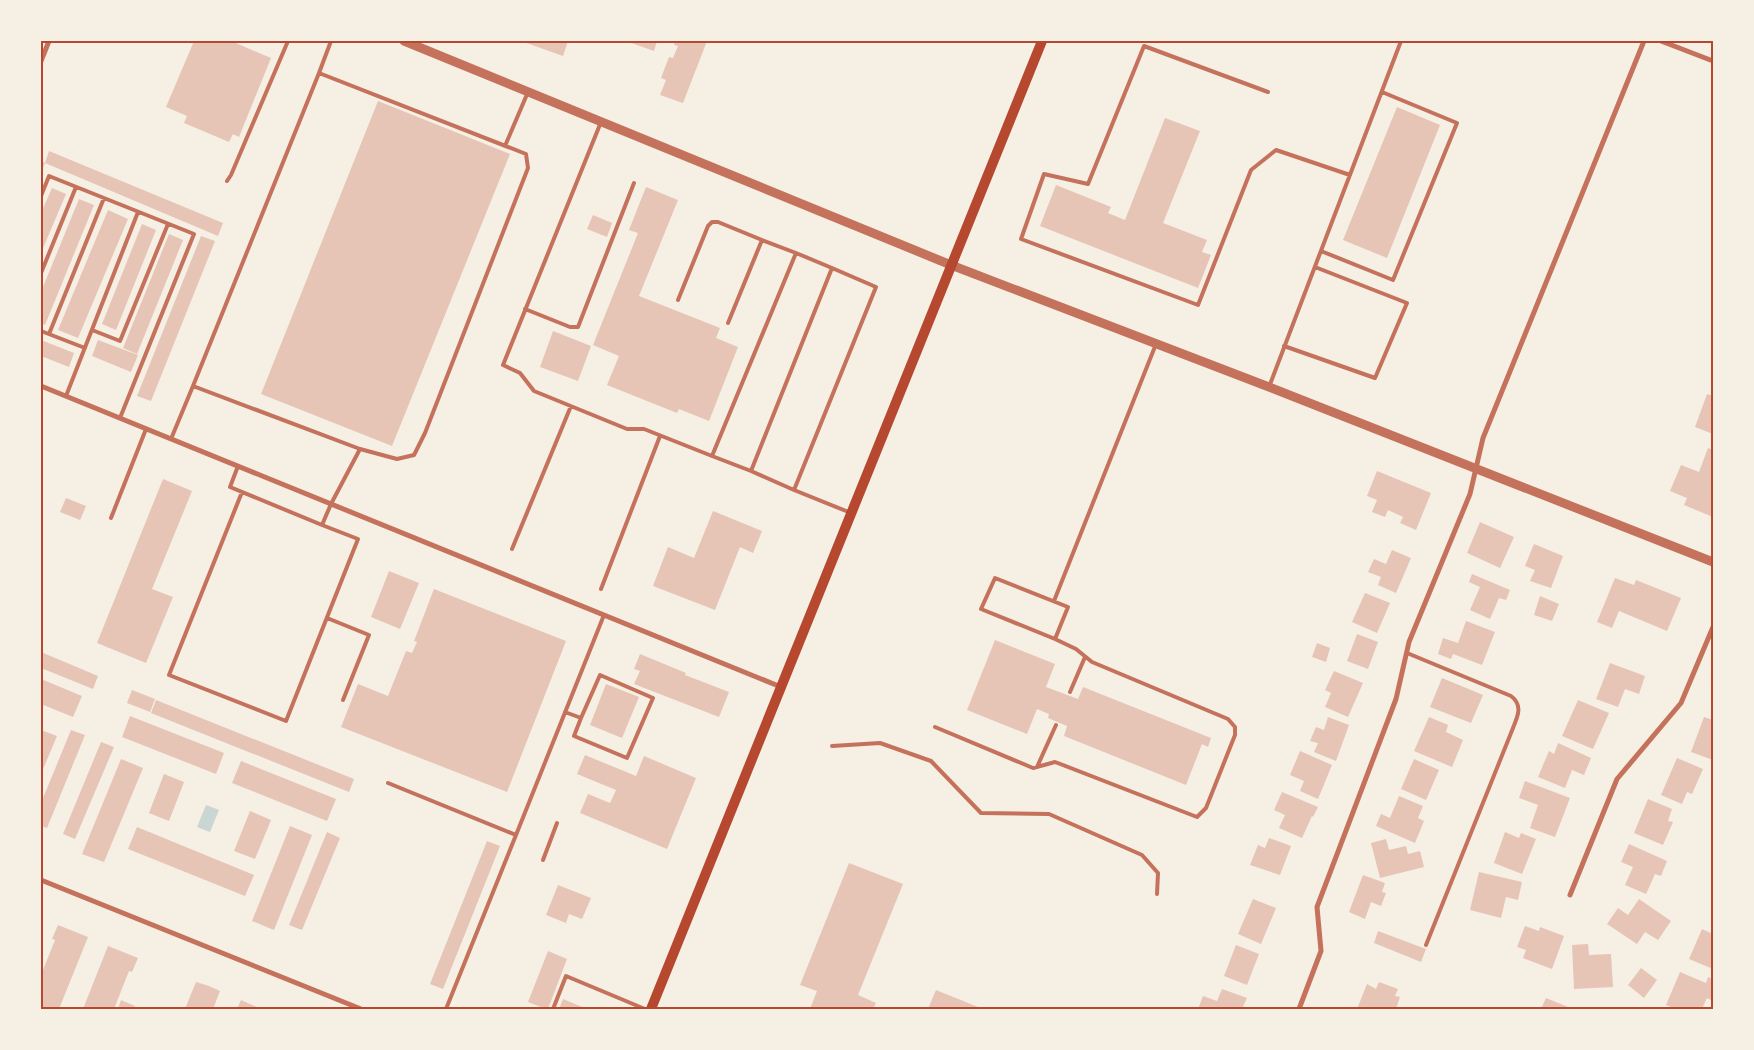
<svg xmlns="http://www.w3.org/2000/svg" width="1754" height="1050" font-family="Rubik,sans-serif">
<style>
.water{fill:#c9d6d2}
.building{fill:#e6c5b7}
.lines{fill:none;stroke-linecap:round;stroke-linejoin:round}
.service{stroke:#c5725c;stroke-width:4}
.minor{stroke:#c5725c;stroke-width:5}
.tertiary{stroke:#c5725c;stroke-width:9}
.secondary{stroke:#b5482f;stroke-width:10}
.neatline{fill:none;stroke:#b5482f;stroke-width:2}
</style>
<rect width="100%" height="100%" fill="#f6efe4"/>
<!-- water -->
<path class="water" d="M206,805L219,810L210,832L197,827Z"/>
<!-- building -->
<path class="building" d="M194,41H231L271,58L239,137L233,134L229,142L184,123L187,116L166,107Z
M521,41H568L563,56Z
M626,41H657L654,51Z
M675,41H707L683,103L660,95L666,80L661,78L669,57L673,58L678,46L674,45Z
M378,101L510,154L392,446L261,394Z
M1397,107L1440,125L1387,258L1343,240Z
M1165,118L1200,131L1163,223L1207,240L1202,252L1211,255L1198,288L1040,226L1056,185L1111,207L1108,213L1125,220Z
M49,151L223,223L218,236L45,163L41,173V161L45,163Z
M646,187L678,200L639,296L720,328L716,338L738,347L709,421L679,409L677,413L607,385L619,356L593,345L638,233L629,230Z
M52,188L66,194L41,253V213Z
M79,199L94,205L45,325L41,323V292Z
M108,210L128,219L78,338L58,330Z
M593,215L612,223L607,237L587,229Z
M142,224L156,230L116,330L102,324Z
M169,234L183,240L137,354L123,348Z
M201,236L215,241L151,401L137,396Z
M553,331L591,346L578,381L540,367Z
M41,340L74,353L69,367L41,356Z
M98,340L138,355L131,372L92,356Z
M1707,394L1713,396V434L1695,427Z
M1708,448L1713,450V517L1684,505L1687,498L1670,491L1681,465L1699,472Z
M1377,471L1431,493L1416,530L1400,523L1403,517L1388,510L1385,517L1372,512L1377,500L1367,496Z
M163,479L192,491L152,589L173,597L146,663L97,643Z
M66,498L86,506L80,520L60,512Z
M713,511L762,531L753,553L740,547L715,610L653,586L668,547L694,558Z
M1480,522L1514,537L1500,568L1467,553Z
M1534,544L1563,556L1551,588L1530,581L1535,570L1525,566Z
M1392,550L1411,558L1396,593L1378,585L1381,577L1368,572L1374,559L1386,564Z
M389,571L419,583L400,629L371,617Z
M1472,574L1510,590L1506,600L1499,598L1490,619L1470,610L1480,587L1469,582Z
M1615,578L1634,585L1636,580L1681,598L1667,631L1619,611L1612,628L1597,622Z
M434,589L566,641L507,792L341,727L358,684L388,696L406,651L412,653L417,642L414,641Z
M1365,593L1390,603L1377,633L1352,622Z
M1540,596L1559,604L1552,621L1534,615Z
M1466,621L1495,632L1482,665L1453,654L1451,659L1438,654L1443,638L1458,643Z
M1357,634L1378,642L1368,669L1347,661Z
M995,640L1055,664L1046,687L1078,699L1083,687L1211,738L1208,747L1202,744L1186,785L1064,736L1067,726L1048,718L1049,714L1037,709L1027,734L967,710Z
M1317,643L1330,648L1326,662L1312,657Z
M41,652L98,676L93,689L41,668Z
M640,654L686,673L685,675L729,692L719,717L634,684L640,671L634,669Z
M1610,663L1645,676L1639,694L1625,689L1618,707L1596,699Z
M1334,671L1363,683L1348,717L1325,707L1331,693L1325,690Z
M1442,678L1483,695L1471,723L1430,707Z
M41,679L82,696L73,717L41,704Z
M606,684L639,697L622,738L590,725Z
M132,690L155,699L150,712L127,703Z
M156,700L354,779L349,792L151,713Z
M1578,700L1609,713L1593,749L1562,736Z
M130,716L224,753L216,774L122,737Z
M1328,717L1349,725L1336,761L1314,752L1318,743L1310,741L1316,727L1324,730Z
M1429,717L1448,725L1446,732L1463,740L1452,767L1414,751Z
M1704,717L1713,720V760L1691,752Z
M41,730L57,736L41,774Z
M71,730L85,735L47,828L41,826V803Z
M101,742L114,747L75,839L63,834Z
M1558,743L1591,758L1584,775L1572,770L1565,788L1538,777L1549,751L1554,754Z
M1300,751L1332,765L1318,799L1300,791L1304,781L1290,775Z
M585,755L636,776L644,756L696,778L667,849L580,813L588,794L610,803L616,790L577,774Z
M1677,758L1703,769L1692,794L1687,792L1682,804L1661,795Z
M121,759L143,768L104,862L82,854Z
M1414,759L1439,770L1426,800L1401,789Z
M241,761L336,799L327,821L232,783Z
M164,774L184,782L169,821L149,813Z
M1525,781L1570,798L1555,837L1530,828L1538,805L1519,798Z
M1282,792L1318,807L1313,817L1312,816L1302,838L1279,828L1285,815L1274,810Z
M1399,796L1423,806L1418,818L1424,821L1415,843L1376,826L1381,814L1390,818Z
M1648,799L1672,809L1668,821L1673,822L1663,845L1634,833Z
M250,811L271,820L255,859L234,851Z
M290,826L312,835L274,930L252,921Z
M137,827L254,875L245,896L128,849Z
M327,832L340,838L302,930L289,925Z
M1505,832L1519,838L1521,833L1536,839L1522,874L1494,863Z
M1269,838L1291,846L1280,875L1250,865L1258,845L1265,848Z
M1386,839L1389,850L1406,846L1408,854L1420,851L1424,867L1380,878L1371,843Z
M487,841L500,846L443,989L430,984Z
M1629,844L1667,861L1661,876L1655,874L1646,894L1625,885L1633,867L1621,862Z
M849,863L903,884L858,995L876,1003L873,1009H810L817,991L800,985Z
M1479,872L1522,882L1518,900L1506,897L1501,918L1470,910Z
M1363,875L1385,883L1382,892L1386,893L1381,906L1371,902L1365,919L1349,912Z
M558,885L591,898L582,919L569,914L566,923L546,915Z
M1253,899L1276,908L1261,944L1238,934Z
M1639,899L1671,921L1658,940L1645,932L1637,944L1607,924L1618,908L1628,915Z
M58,925L88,937L59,1009H41V975L55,940L52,939Z
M1525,926L1539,931L1540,927L1564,936L1552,969L1523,958L1526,950L1517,947Z
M1702,929L1713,934V969L1689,959Z
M1378,931L1426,949L1421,962L1374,943Z
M1588,944L1589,955L1611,954L1613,987L1574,989L1572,945Z
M1236,945L1259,954L1247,985L1224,976Z
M108,946L138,958L132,972L129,971L114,1009H83Z
M548,951L567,959L548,1009H546L528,1002Z
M1641,968L1657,980L1644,998L1628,985Z
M1680,972L1706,983L1708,977L1713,979V1001L1707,998L1702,1009H1676L1666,1005Z
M196,982L209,986L220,991L213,1009H185Z
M1379,982L1398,989L1395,996L1400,997L1396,1009H1357L1367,984L1376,989Z
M1222,989L1247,998L1242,1009H1198L1203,996L1217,1001Z
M936,990L983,1009H928Z
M1546,998L1573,1009H1541Z
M563,999L587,1009H559Z
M121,1000L135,1006L133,1009H118Z
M241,1000L261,1009H237Z"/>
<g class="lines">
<!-- service -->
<path class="service" d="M1268,92L1144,46L1088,184L1044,174L1021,239L1198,305L1251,170L1276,150L1350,175
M601,122L503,365L520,373L534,391L627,429H644L712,456
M505,146L528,92
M227,181L231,175L288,41
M41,196L49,176L194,234L120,418
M1321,251L1393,280L1457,123L1382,92
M796,253L832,268
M41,273L76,187
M678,300L708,226L712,222H718L762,240
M525,309L570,327H578L634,183
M728,323L762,240L796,253L712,456L751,471L832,268L876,287L794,490L851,513
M92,330L120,341L168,224
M41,331L85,348
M49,334L104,198
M1284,346L1375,378L1407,303L1315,267
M193,386L319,73
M1269,387L1401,41
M66,396L138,212
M171,439L193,386L360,449
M238,466L230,487L322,525L331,504L360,449L397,459L414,455L425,433L528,168L526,154L319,73L331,41
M751,471L794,490
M242,492L169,675L286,721L358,539L322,525
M111,518L146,429
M512,549L571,406
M995,578L1068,607L1055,639L981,609Z
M601,589L660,436
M1054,601L1156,344
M327,618L369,635L343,700
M1407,653L1511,696C1523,705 1518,716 1513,728L1426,945
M1070,692L1085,657
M565,712L581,718L600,675L653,698L627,758L574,736L581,718
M935,727L1033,768L1055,762L1197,817L1206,808L1235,735V727L1228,719L1092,662L1076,649L1055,639
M832,746L880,743L931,761L981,813L1049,814L1142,855L1158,873L1157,894
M1037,767L1056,725
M388,783L516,835L446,1009
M516,835L604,615
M543,860L557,823
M553,1009L566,976L645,1009"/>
<!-- minor -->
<path class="minor" d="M1661,41L1713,61
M41,61L49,41
M41,386L781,687
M41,880L361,1009
M1570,895L1617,779L1681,703L1713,627
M1299,1009L1321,951L1317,907L1396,699L1409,642L1470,494L1483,438L1644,41"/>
<!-- tertiary -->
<path class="tertiary" d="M404,41L951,265L1269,387L1713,562"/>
<!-- secondary -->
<path class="secondary" d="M651,1009L1042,41"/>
</g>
<!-- border -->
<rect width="1754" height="1050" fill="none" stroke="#f6efe4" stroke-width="85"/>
<rect x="42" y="42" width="1670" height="966" class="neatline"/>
</svg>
